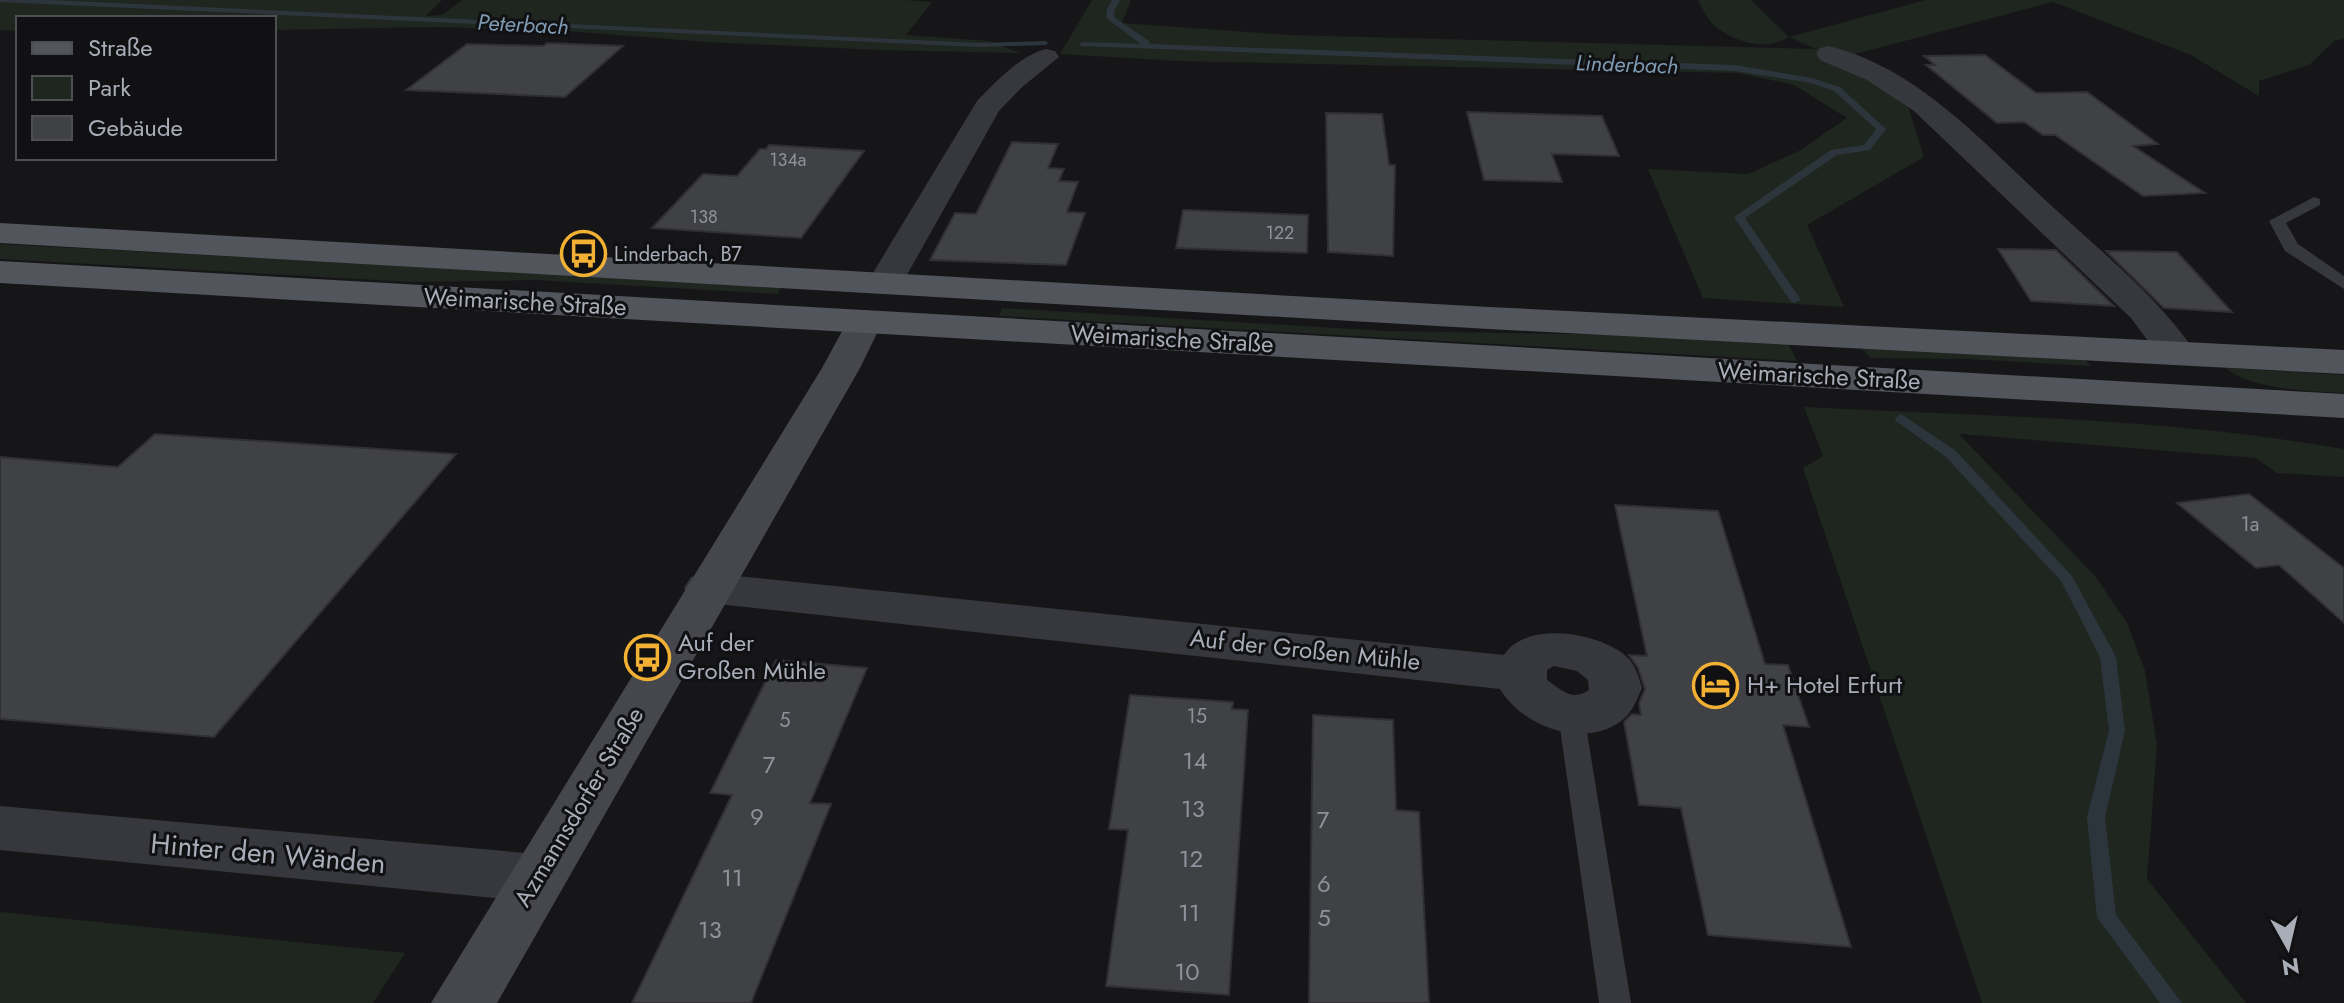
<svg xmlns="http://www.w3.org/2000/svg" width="2344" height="1003" font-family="Jost,sans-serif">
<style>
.green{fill:#1e261f}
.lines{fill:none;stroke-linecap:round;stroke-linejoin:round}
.stream{fill:#2c353c;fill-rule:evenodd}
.building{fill:#404145;stroke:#303034;stroke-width:2}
.lane{fill:#37383d;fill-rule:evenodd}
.street{fill:#37383d;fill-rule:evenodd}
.secondary{fill:#45474d;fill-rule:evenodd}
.primary{fill:#53555c;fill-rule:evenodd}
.labels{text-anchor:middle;stroke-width:6;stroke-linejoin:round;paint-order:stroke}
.far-number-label{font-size:18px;fill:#8e929b}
.far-poi-label{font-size:20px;fill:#a8adb8;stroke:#111113;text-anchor:start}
.number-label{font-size:20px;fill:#8e929b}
.far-water-label{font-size:22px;font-style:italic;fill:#7f9bb3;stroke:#111113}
.street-label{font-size:24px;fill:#a8adb8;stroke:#111113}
.poi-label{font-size:24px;fill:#a8adb8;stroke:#111113;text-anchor:start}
.near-number-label{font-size:24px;fill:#8e929b}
.near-street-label{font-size:28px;fill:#a8adb8;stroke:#111113}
</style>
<rect width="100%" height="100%" fill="#161618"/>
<!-- green -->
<path class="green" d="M0,0H442L426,16L442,15L462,0H906L932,2L906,35L989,41L1021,53L879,50L706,42L568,31L435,27L274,30V18H18V31L0,30Z
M1092,0H1131L1122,23L1290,35L1816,49L1789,37C1766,51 1737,43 1716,27C1708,21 1703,9 1698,0H1751L1789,37L1926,0H2344V39L2334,41L2309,65L2259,81V96L2191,55L2053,2L1836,59L1908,106L1924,157L1807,225L1844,307L1703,298L1648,169L1748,174L1799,151L1847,118L1794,85L1738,73L1178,61L1060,54Z
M0,244L782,286L778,294L535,280L413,282L0,259Z
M1002,308L1385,331L1637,335L1788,343L1797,361L999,316Z
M1860,347L2085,360L2091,366L1968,359L1871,358Z
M2226,368L2344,375V393C2312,391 2251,390 2226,368Z
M1804,407C1984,416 2166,418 2344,449V477L2277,473L2256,458L1959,434L2095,576L2127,623L2145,671L2157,745L2147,879L2246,1003H1982L1803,468L1823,456Z
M0,912L405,953L373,1003H0Z"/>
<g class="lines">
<!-- stream -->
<path class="stream" d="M0,0H51L980,43L1045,41L1049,43L1045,45L980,47L0,2Z
M1112,0H1120L1115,9L1114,17L1149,41L1150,44L1735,65L1812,78L1840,87L1886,129L1870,150L1837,155L1745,218L1801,300L1795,303L1791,302L1734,217L1831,150L1864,145L1876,129L1834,91L1811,83L1735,71L1080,46L1079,44L1083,42L1141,44L1106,18L1107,9Z
M1901,414L1956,451L2072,576L2116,657L2125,731L2105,817L2116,915L2182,1003H2160L2097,917L2087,817L2109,731L2100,657L2061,581L1946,457L1896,421L1895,418Z"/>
</g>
<!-- building -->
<path class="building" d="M547,43L623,46L565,97L406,90L467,44L543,46Z
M1985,55L2036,93L2087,92L2158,144L2133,146L2205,193L2143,196L2055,135H2043L2024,122L1997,123L1926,65H1935L1924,56Z
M1467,112L1602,116L1619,156L1552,154L1562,182L1484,180Z
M1326,113L1382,114L1389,165H1395L1393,256L1328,252Z
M1012,142L1058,144L1048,168L1064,169L1059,181L1078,182L1067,212L1085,213L1066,265L930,260L955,213L976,214Z
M769,145L864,151L801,238L652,228L703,174L737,176L760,149H766Z
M1183,210L1308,215L1307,253L1176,248Z
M1998,249L2056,250L2114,306L2031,301Z
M2106,251L2177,252L2232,312L2164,308Z
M155,434L456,454L214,737L0,719V457L118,467Z
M2249,494L2344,568V623L2279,565L2256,568L2177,503Z
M1615,505L1718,511L1765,664L1788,665L1809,727L1783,725L1851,947L1708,935L1681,808L1639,805L1624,722L1632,714L1641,715L1639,703L1645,689L1638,668L1629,655L1647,656Z
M776,660L867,668L810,803L831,804L751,1003H632L732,795L710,793Z
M1130,695L1233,702L1232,709L1248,710L1229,995L1106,986L1128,830L1109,829Z
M1313,715L1393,720L1396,810L1419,812L1429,1003H1309Z"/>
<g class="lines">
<!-- lane -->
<path class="lane" d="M2314,197L2320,199V205L2286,223L2298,244L2344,276V289L2285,251L2269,221Z
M1571,705L1580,707L1584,714L1631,1003H1599L1558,714L1562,707Z"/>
<!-- street -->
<path class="street" d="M1829,46C1921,69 1988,148 2055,209C2105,255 2158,297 2196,353L2191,361L2177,364L2163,361L2131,318L1914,111L1867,80L1820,60L1816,54L1820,48Z
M1046,49L1055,51L1059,57L1021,88L999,111L899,289L886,292L873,289L868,281L977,101C996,82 1019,56 1046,49Z
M708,573L1504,655C1526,619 1604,633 1629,659C1636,667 1639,678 1642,688C1638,697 1634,708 1627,716C1590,752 1523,728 1500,689L708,603L691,599L684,588L691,577ZM1554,666L1577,671L1588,680L1589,690C1572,702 1562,690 1547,680V670Z
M0,806L537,854L558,861L566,878L558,895L537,902L0,850Z"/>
<!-- secondary -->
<path class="secondary" d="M865,310L878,313L883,321L860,368L497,1003H431L822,368L852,313Z"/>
<!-- primary -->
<path class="primary" d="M0,223L1489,307L2344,350V374L1489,329L0,243Z
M0,261L2344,394V418L0,283Z"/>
</g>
<!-- icons -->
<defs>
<symbol id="bus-ring" viewBox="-11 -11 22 22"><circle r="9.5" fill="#111113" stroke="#f2b134" stroke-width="1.5"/><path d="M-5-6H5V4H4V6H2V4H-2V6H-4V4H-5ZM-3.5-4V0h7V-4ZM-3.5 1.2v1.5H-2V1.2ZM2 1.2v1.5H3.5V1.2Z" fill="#f2b134"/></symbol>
<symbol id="hotel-ring" viewBox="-11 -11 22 22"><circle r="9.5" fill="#111113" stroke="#f2b134" stroke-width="1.5"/><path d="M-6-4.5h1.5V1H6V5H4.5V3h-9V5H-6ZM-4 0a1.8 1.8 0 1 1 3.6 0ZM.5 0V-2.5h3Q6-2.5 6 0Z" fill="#f2b134"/></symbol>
</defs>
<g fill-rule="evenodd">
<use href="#bus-ring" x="558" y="228" width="51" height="51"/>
<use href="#bus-ring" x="622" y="632" width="51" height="51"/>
<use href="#hotel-ring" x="1690" y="660" width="51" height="51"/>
</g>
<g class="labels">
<!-- far-number labels -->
<g class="far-number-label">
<text x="788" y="166">134a</text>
<text x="704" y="223">138</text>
<text x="1280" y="239">122</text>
</g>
<!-- far-poi labels -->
<g class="far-poi-label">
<text x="614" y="261">Linderbach, B7</text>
</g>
<!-- number labels -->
<g class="number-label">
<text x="2250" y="531">1a</text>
<text x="1197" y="723">15</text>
<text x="785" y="727">5</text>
</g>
<!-- far-water labels -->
<g class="far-water-label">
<text transform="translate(523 24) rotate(3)" y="8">Peterbach</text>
<text transform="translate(1627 64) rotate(2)" y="8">Linderbach</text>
</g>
<!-- street labels -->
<g class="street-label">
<text transform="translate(525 302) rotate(3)" y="8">Weimarische Straße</text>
<text transform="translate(1172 339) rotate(3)" y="8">Weimarische Straße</text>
<text transform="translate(1819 376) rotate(3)" y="8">Weimarische Straße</text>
<text transform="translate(1305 650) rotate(6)" y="8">Auf der Großen Mühle</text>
<text transform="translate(579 807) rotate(-59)" y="8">Azmannsdorfer Straße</text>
</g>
<!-- poi labels -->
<g class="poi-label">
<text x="678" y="651">Auf der<tspan x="678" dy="28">Großen Mühle</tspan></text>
<text x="1747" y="693">H+ Hotel Erfurt</text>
</g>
<!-- near-number labels -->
<g class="near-number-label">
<text x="1195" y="769">14</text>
<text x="769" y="773">7</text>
<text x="1193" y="817">13</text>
<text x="757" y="825">9</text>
<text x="1323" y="828">7</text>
<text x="1191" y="867">12</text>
<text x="732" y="886">11</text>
<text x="1324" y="892">6</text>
<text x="1189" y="921">11</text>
<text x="1324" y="926">5</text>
<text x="710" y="938">13</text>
<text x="1187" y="980">10</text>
</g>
<!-- near-street labels -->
<g class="near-street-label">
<text transform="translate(268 853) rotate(5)" y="10">Hinter den Wänden</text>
</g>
</g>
<!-- legend -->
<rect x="16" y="16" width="260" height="144" fill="#111113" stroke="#4d4f55" stroke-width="2"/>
<rect x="32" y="42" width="40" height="12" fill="#53555c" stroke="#4d4f55" stroke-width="2"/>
<text x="88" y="56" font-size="24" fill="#a8adb8">Straße</text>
<rect x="32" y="76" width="40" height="24" fill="#1e261f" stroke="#4d4f55" stroke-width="2"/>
<text x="88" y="96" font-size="24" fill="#a8adb8">Park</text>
<rect x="32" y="116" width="40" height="24" fill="#404145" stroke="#4d4f55" stroke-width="2"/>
<text x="88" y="136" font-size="24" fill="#a8adb8">Gebäude</text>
<!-- north arrow -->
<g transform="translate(2288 947) rotate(172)" stroke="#111113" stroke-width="6" paint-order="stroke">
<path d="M0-6L14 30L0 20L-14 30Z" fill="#a8adb8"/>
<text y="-12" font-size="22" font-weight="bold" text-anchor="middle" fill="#a8adb8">N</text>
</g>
</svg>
